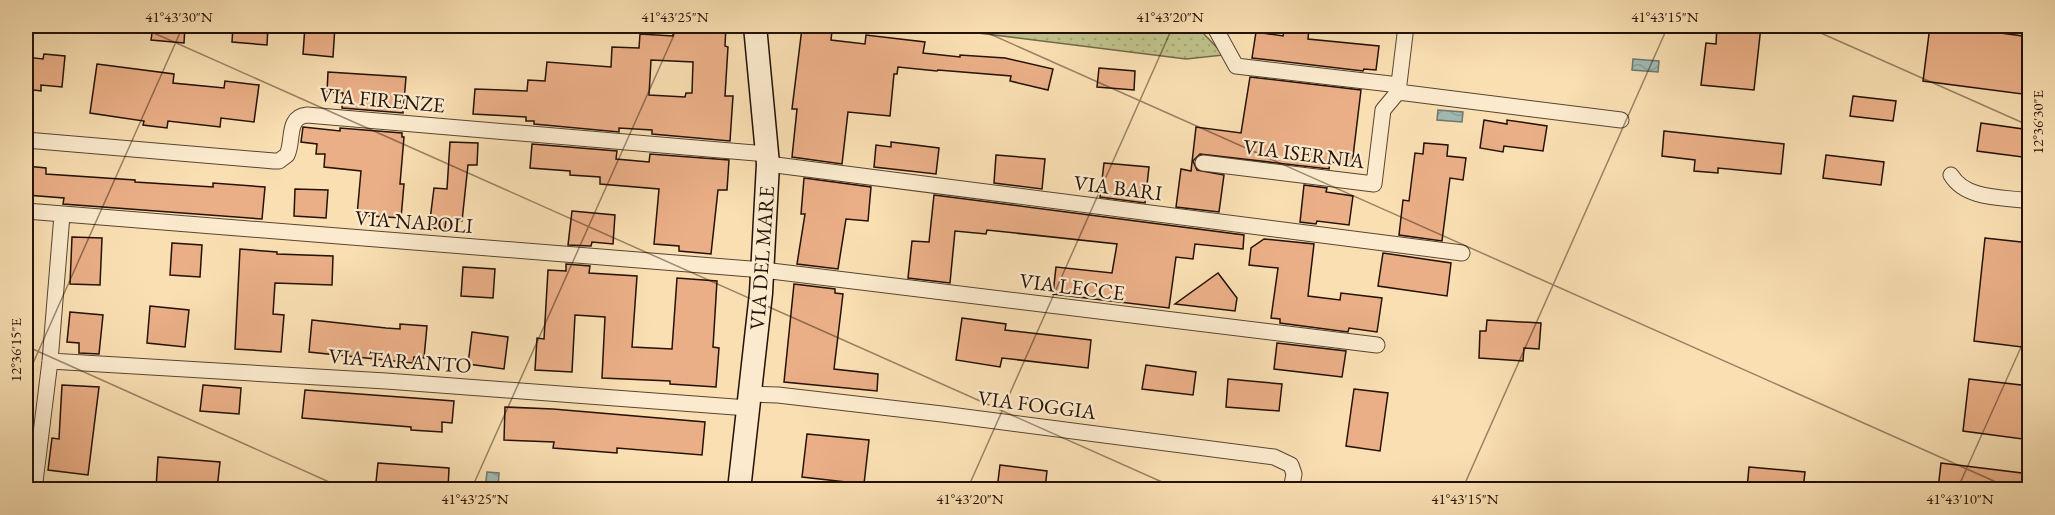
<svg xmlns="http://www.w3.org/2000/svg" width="2055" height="515" font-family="'EB Garamond',serif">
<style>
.grass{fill:url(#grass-dots);stroke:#726948;stroke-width:1.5}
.water{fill:url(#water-waves);stroke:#6e776f;stroke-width:1.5}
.building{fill:#ebaf87;stroke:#241107;stroke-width:1.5;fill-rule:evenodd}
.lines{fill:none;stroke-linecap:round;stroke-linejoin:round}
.minor-casing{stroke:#594432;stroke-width:17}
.secondary-casing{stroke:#241107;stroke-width:25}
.minor{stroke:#fbeacd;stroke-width:15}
.secondary{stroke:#fbeacd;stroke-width:22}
.ticks{fill:none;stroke:#241107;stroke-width:1.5;stroke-opacity:0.45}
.labels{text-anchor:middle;stroke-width:4.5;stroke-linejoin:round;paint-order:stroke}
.street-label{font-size:21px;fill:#241107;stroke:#fbeacd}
.neatline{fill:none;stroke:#241107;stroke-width:2}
.ticks-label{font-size:15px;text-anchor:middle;fill:#241107}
</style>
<defs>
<pattern id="grass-dots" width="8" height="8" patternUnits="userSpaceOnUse" patternTransform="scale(1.5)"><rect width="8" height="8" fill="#c0c18a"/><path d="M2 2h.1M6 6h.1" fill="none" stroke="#a5a576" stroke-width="1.8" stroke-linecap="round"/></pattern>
<pattern id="water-waves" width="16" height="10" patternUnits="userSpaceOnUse" patternTransform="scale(1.5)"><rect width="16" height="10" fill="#a0bbb4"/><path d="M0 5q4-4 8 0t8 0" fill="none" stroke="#8aa099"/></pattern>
</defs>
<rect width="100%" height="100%" fill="#f9dfb2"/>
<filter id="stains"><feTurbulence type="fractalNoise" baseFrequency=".00333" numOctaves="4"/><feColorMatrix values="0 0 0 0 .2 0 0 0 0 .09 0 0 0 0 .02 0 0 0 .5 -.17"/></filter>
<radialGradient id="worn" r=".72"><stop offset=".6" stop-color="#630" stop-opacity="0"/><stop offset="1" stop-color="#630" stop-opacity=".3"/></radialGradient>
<!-- grass -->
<path class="grass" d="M922,26H1205L1204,34L1224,55L1186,59Z"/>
<!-- water -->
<path class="water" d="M1633,59L1659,61L1658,72L1632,70Z
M1438,110L1463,112L1462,122L1437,120Z
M487,472L499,473L498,489H485Z"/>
<!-- building -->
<path class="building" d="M153,26H185L184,43L151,40Z
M233,26H268L267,45L232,42Z
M305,26H335L333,57L303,54Z
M673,26H726L725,46L728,47L725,96H733L730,141L652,134V130L619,128V132L534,124V121H526V117L473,114L475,89L527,91L528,80L545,81L547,62L611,67L612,47L639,48L640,34L673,36ZM651,60L693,62L692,93H686L685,97L649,95Z
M1285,26L1309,28L1308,39L1379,46L1376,70L1364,69L1363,71L1252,58L1256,32L1283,36Z
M1717,26H1761L1754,90L1701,85L1706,43L1716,44Z
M1930,26H1964V28L2030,37V95L1923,81Z
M802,28L832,31L831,40L865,44L866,35L925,42L923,53L960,57V55L1005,58L1053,69L1048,90L1010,81L1011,76L938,70L937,71L898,67L897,74H894L890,116L848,112L842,164L792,157L797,109H792Z
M44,54L65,56L62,87L41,85V91L26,89V57L43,59Z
M97,64L174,74L173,83L224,88L225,81L259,85L254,122L221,118L220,127L168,121L167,128L143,125L144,121L90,113Z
M1099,68L1135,71L1134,90L1097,87Z
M328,72L406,77L403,113L342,108L343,93L327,92Z
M1250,77L1361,90L1352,165L1330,162L1329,169L1200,154L1193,161L1197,170L1224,175L1219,212L1176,207L1181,169L1191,171L1196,127L1241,133Z
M1853,96L1896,101L1893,121L1850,116Z
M1484,120L1507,124V120L1547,126L1543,151L1504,146L1503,152L1480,148Z
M1981,123L2030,130V158L1977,151Z
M303,127L340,131V128L402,133V137H404L400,184H404L401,218L357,215L361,171L324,167L325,154H316L317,144L301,142Z
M1664,131L1784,144L1781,174L1718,168V173L1694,171L1695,160L1662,156Z
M450,142L478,143L477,165H468L462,221L446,219L445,229L429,228L434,188L447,189Z
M891,142L939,148L936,174L874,167L876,145L891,147Z
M1424,143L1448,145L1447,156L1466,158L1463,180L1450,178L1442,241L1399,235L1403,200L1409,201L1415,153L1423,154Z
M532,144L617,151L616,159L649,162L650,154L729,160L727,190H718L711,254L679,251V246L654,244L659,189L600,184V177L570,175V171L530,168Z
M996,155L1045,159L1042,189L994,183Z
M1826,155L1884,162L1881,185L1823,178Z
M1104,163L1149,167L1145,203L1100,197Z
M26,166L46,168V174L135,180V182L213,187V183L265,187L262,219L63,204L64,198L26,195Z
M804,178L871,187L868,221L846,219L838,269L797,264L805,214H801Z
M1304,185L1327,188L1326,192L1353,196L1349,225L1317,221L1316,224L1300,222Z
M295,189L328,190L326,218L294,216Z
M934,195L1244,235L1243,249L1195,244L1193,259L1176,257L1169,308L1053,294L1056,267L1112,273L1117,244L987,230L986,234L955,231L950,283L908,278L912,241L929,242Z
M572,211L615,215L613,244L592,242L591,246L568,245Z
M72,237L102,238L100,285L70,284Z
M1985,238L2030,243V348L1974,341Z
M1264,239L1314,244L1308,296L1340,300L1341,293L1382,298L1377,332L1349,328L1348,332L1280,323V319L1271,318L1278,268L1249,265L1251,248Z
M172,243L202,245L200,277L170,275Z
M240,249L277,252V254L333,256L332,285L275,283L273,314L284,315L281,352L235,349Z
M1383,253L1451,263L1447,296L1378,286Z
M566,264L590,266L589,273L637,276L632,347L672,349L677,278L717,281L713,347L719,348L716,387L670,384V381L602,378L605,317L575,315L572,372L535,370L537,338L544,339L548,270L566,271Z
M463,267L495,269L493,298L461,296Z
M1218,273L1237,298L1235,311L1175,304Z
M794,284L835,289V293L843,294L834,369L878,374L877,391L784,382Z
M150,306L189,310L185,347L147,343Z
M70,312L103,315L99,354L79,353V343L67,342Z
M962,318L1006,324L1005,330L1091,340L1088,368L1002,358L1000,367L956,360Z
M312,320L386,328L400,329V324L427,326L424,358L414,357L413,363L309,352Z
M1487,320L1541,323L1539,349L1524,348L1523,361L1479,358L1480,331H1486Z
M472,332L508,337L504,369L468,364Z
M1277,343L1346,351L1342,377L1274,369Z
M1146,365L1196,372L1193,395L1142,389Z
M1228,379L1282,384L1279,411L1226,407Z
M1969,379L2030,386V440L1963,431Z
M62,385L99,387L88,475L48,470L52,438L59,439Z
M203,385L241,388L239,414L200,411Z
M1354,389L1388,393L1380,451L1346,446Z
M305,390L454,401L452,423L442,422V432L411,430V427L302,418Z
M505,407L553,409L705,422L702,455L617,448V453L553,448L554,442L504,440Z
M807,434L869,440L864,484L802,477Z
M158,457L220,462L217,489L156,488Z
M378,463L449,468L448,489H389V483L376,482Z
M1941,463L2030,474V489H1938Z
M1000,465L1047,471L1045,489H997Z
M1749,467L1805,472L1803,489H1747Z"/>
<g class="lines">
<defs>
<path id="minor" d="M1214,26L1236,66L1399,85
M1398,92L1621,120
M26,140L274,161H279L287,155C294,141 286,117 307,115L768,154
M1203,163L1374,184L1383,110L1398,92L1406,26
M768,164L1462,253
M1951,175C1966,200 2003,197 2030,201
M26,211L763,270L1377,345
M50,361L386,381L748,408
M750,394L778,395L942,414L1274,457L1291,465L1294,474L1291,490
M34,490L50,361L62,215"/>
<path id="secondary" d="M739,490L761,293L768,164L755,26"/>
</defs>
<!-- minor casing -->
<use href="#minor" class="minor-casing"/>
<!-- secondary casing -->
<use href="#secondary" class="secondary-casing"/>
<!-- minor -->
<use href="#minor" class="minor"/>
<!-- secondary -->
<use href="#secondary" class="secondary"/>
</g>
<!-- ticks -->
<path class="ticks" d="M138,26L1180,490M972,26L2014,490M1805,26L2030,126M26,346L347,490M26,379L183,26M471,490L678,26M967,490L1173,26M1462,490L1668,26M1957,490L2030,327"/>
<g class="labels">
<!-- street labels -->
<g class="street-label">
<text transform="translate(382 100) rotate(5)" y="7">VIA FIRENZE</text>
<text transform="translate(1304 154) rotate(7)" y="7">VIA ISERNIA</text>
<text transform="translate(1118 188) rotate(7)" y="7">VIA BARI</text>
<text transform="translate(414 222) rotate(4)" y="7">VIA NAPOLI</text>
<text transform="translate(762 258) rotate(-86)" y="7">VIA DEL MARE</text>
<text transform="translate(1072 287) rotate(7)" y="7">VIA LECCE</text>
<text transform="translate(400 361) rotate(4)" y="7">VIA TARANTO</text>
<text transform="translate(1037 405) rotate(7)" y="7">VIA FOGGIA</text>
</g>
</g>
<!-- margin -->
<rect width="2055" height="515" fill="none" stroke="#f9dfb2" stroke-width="66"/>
<rect x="33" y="33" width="1989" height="449" class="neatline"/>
<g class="ticks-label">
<text x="179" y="22">41°43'30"N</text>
<text x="675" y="22">41°43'25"N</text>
<text x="1170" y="22">41°43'20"N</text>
<text x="1665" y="22">41°43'15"N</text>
<text transform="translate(2038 122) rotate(-90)" y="5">12°36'30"E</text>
<text transform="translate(16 350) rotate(-90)" y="5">12°36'15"E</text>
<text x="475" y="504">41°43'25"N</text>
<text x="970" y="504">41°43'20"N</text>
<text x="1465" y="504">41°43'15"N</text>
<text x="1960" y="504">41°43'10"N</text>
</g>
<rect width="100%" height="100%" filter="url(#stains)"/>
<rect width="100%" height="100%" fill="url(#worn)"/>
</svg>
